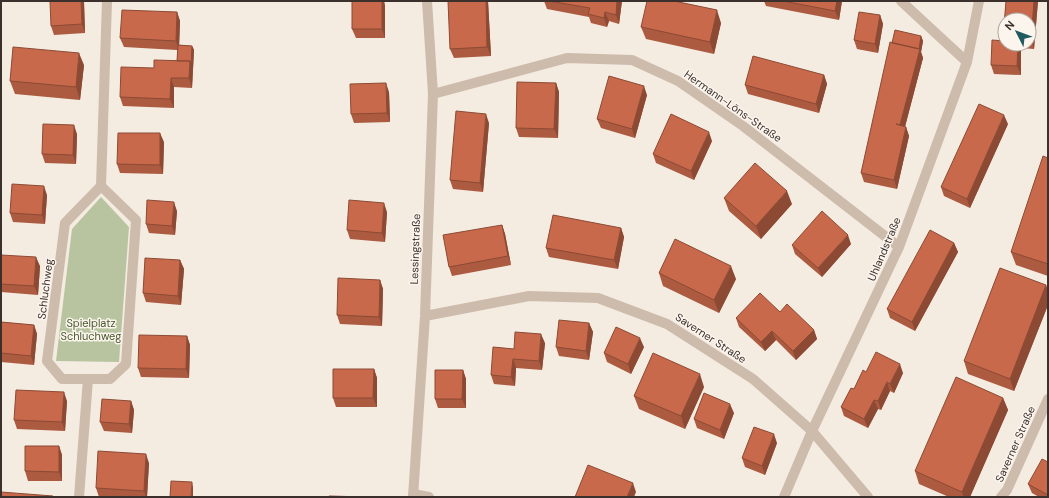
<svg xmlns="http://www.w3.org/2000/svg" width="1049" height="498" font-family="'DM Sans',sans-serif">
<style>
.green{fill:#b8c4a0}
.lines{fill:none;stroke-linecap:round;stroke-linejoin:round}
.minor{stroke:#cdbbac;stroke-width:10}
.wall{fill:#ac5a40;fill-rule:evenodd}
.shaded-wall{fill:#8c4a34}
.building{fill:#c8694b;stroke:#8c4a34}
.labels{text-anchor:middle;stroke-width:3;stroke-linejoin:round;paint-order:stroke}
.street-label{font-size:11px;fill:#3b302b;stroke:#fbf5ee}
.park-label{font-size:11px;fill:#4a5a2e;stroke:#fbf5ee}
</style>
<rect width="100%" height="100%" fill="#f4ebe1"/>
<!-- green -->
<path class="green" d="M101,197L129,227L119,362L56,361L72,229Z"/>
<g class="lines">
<!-- minor -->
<path class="minor" d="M901,1L967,62
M433,94L567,58L632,60L678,81L743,126L899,247
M101,186L136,220L126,364L110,379H62L47,361L65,223L101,186L107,1
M425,316L529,296L598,298L667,324L753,379L812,431L868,497
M413,494L429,497
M79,497L88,379
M413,497L425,316L433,94L427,1
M784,497L812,431L899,247L967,62L979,1
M1001,497L1007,490L1048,399"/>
</g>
<!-- wall -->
<path class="wall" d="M352,1H384L385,6V38H356L352,29Z
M488,1L491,56L454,58L450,49Z
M544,1H622L619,24L609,21L607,27L591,23L589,17L547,9Z
M764,1H842L839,20L766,6Z
M1006,1H1038L1034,49L1021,48V75L994,74L991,65L1004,41L1003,38ZM1005,20H1029V44H1005Z
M84,2L85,33L54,35L51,26Z
M177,12L180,21L179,45L192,46L194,50L192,88L174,87V108L123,106L120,97L154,68L177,61V50L124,47L120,38Z
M880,15L883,24L878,53L857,49L854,40Z
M721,23L714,54L646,39L641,27Z
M921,36L923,41L921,52L923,58L905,127H906L909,136L897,189L864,182L861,173L892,43Z
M84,65L80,100L15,94L10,81Z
M824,75L827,84L819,113L748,94L745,85Z
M556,83L559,92L558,138L519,137L516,128Z
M389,92L390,122L354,123L351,114Z
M647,95L635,138L601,128L597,119Z
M489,123L483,192L453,189L450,180Z
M1008,124L970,208L944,196L941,187Z
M77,134L76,164L45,163L42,154Z
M712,141L694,180L656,163L653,154Z
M164,142L163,174L120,173L117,164Z
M1048,158V276L1016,265L1011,252Z
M47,195L45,224L13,222L10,213Z
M724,198L792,204L761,239L729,211Z
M177,211L175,235L149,233L146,224Z
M387,212L385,242L350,239L347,230Z
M502,225L505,234L511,265L452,276L449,267Z
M621,228L624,237L618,269L549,257L546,248Z
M954,243L958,252L915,331L890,318L887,309Z
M851,244L822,277L795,254L792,245Z
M1,255L40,266L38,295L1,292Z
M180,260L184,269L181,305L146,302L143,293Z
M659,273L736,279L719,313L663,286Z
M380,280L383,289L382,326L340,324L337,315Z
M1046,285L1048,291V305L1014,391L968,374L964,361Z
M736,318L814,330L817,339L796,360L776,340L765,351L739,327Z
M1,322L34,325L37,334L34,365L1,362Z
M589,323L593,332L589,360L559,356L556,347Z
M187,336L190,345L189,378L141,377L138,368Z
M545,343L542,370L516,368L515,386L494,384L491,375L514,349Z
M644,347L631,374L607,362L604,353Z
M374,369L377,378V407H336L333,398Z
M463,370L466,379V408H438L435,399Z
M866,372L903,373L894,393L890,391L881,410L878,409L868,428L844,416L841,407Z
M704,387L685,429L639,409L634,396Z
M1003,398L1008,410L970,497H949L919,484L915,471Z
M67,401L65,431L17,429L14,420Z
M131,401L134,410L132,433L104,431L100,422Z
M734,413L724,439L697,428L694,419Z
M777,443L765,475L745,467L742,458Z
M59,446L62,455V481H28L25,471Z
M1048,462V497H1039L1032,493L1028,484Z
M149,463L147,497H99L96,488Z"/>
<!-- shaded-wall -->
<path class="shaded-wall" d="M81,1H83L84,2L85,33L82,24Z
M382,1H384L385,6V38L382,29Z
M486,1H488L491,56L487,47Z
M617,1H622L619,24L616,15Z
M837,1H842L839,20L835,11Z
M1034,1H1038L1034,49L1031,40Z
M717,10L721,23L714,54L710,42Z
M177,12L180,21L179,50L176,41Z
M605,12L609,21L607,27L604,18Z
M880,15L883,24L878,53L875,44Z
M921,36L923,41L921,52L923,58L903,134L900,125L918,52Z
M1018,44H1019L1021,50V75L1017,66Z
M192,46L194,50L192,88L189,78L190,61Z
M79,53L84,65L80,100L76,87Z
M824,75L827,84L819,113L816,104Z
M171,78L174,87V108L170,99Z
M386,83L389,92L390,122L387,113Z
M556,83L559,92L558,138L554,129Z
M644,86L647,95L635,138L632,129Z
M486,114L489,123L483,192L480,183Z
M1004,115L1008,124L970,208L967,199Z
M74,125L77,134L76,164L73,155Z
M906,127L909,136L897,189L894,180Z
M709,132L712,141L694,180L691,171Z
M160,133L164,142L163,174L160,165Z
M44,186L47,195L45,224L42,215Z
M787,191L792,204L761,239L756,226Z
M174,202L177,211L175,235L172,226Z
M384,203L387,212L385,242L382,233Z
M502,225L505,234L511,265L508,256Z
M621,228L624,237L618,269L614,260Z
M848,235L851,244L822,277L818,268Z
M954,243L958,252L915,331L912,322Z
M36,257L40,266L38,295L34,286Z
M180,260L184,269L181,305L178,296Z
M731,266L736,279L719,313L714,300Z
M380,280L383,289L382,326L379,317Z
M1046,285L1048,291V305L1014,391L1010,379Z
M589,323L593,332L589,360L586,351Z
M34,325L37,334L34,365L31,356Z
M814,330L817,339L796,360L793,351Z
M772,331L776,340L765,351L761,342Z
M541,334L545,343L542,370L539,361Z
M187,336L190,345L189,378L186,369Z
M640,338L644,347L631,374L628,364Z
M513,359L516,368L515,386L511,377Z
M900,364L903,373L894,393L890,384Z
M374,369L377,378V407L373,398Z
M463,370L466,379V408L462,399Z
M700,374L704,387L685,429L681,416Z
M887,382L890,391L881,410L878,401Z
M64,392L67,401L65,431L62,422Z
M1003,398L1008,410L970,497H964L962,492Z
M874,400L878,409L868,428L864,419Z
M131,401L134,410L132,433L129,424Z
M730,404L734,413L724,439L720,430Z
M774,434L777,443L765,475L762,466Z
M59,446L62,455V481L59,472Z
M146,454L149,463L147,497H146L144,491Z
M192,482L193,487V497H191Z
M633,483L636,492L634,497H627Z"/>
<!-- building -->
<path class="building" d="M50,1H81L82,24L51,26Z
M352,1H382V29H352Z
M448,1H486L487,47L450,49Z
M549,1H617L616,15L605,12L604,18L588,14L590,8Z
M647,1H674L717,10L710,42L641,27Z
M783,1H837L835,11Z
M1006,1H1034L1031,40H1029V20H1005V38H1003Z
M122,10L177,12L176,41L120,38Z
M859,12L880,15L875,44L854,40Z
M895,30L921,36L919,49L892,43Z
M992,40L1005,41V44H1018L1017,66L991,65Z
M890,42L920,49L900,125L896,124L906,127L894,180L861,173Z
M178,45L192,46L191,66L190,61H177Z
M13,47L79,53L76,87L10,81Z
M753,56L824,75L816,104L745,85Z
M154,60L190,61L189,78H171L170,99L120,97L121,67L154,68Z
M609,76L644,86L632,129L597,119Z
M517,82L556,83L554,129L516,128Z
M386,83L387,113L351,114L350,84Z
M979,104L1004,115L967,199L941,187Z
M456,111L486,114L480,183L450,180Z
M671,114L709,132L691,171L653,154Z
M43,124L74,125L73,155L42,154Z
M118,133H160V165L117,164Z
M1043,156L1048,158V264L1011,252Z
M755,163L787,191L756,226L724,198Z
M12,184L44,186L42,215L10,213Z
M147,200L174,202L172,226L146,224Z
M349,200L384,203L382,233L347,230Z
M822,211L848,235L818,268L792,245Z
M553,215L621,228L614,260L546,248Z
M502,225L508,256L449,267L443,235Z
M930,230L954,243L912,322L887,309Z
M675,239L731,266L714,300L659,273Z
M1,255L36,257L34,286L1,284Z
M145,258L180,260L178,296L143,293Z
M1000,268L1046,285L1010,379L964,361Z
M338,278L380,280L379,317L337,315Z
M760,293L780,312L787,304L814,330L793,351L772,331L761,342L736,318Z
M559,320L589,323L586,351L556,347Z
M1,322L34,325L31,356L1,353Z
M616,327L640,338L628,364L604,353Z
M515,332L541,334L539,361L513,359L511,377L491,375L493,347L514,349Z
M139,335L187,336L186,369L138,368Z
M876,352L900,364L890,384L887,382L878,401L874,400L864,419L841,407L851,388L854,389L863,370L866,372Z
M653,353L700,374L681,416L634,396Z
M333,369H374L373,398H333Z
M435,370H463L462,399H435Z
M956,377L1003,398L962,492L915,471Z
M16,390L64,392L62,422L14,420Z
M704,393L730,404L720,430L694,419Z
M102,399L131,401L129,424L100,422Z
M754,427L774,434L762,466L742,458Z
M25,446H59V472L25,471Z
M98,451L146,454L144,491L96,488Z
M1042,459L1048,462V495L1028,484Z
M588,465L633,483L627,497H575Z
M171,481L192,482L191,497H170Z
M1,492L53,496V497H1Z
M329,496L365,497H329Z"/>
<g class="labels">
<!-- street labels -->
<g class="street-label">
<text transform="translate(733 106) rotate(35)" y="4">Hermann-Löns-Straße</text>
<text transform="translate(415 249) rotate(-88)" y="4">Lessingstraße</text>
<text transform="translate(884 249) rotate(-67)" y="4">Uhlandstraße</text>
<text transform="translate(45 289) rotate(-83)" y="4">Schluchweg</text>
<text transform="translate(711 338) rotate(33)" y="4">Saverner Straße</text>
<text transform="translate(1015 444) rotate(-66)" y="4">Saverner Straße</text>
</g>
<!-- park labels -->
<g class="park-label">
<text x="91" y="327">Spielplatz<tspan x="91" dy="13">Schluchweg</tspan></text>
</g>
</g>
<!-- border -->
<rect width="1049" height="498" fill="none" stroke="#3b302b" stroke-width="4"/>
<!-- north arrow -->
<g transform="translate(1017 32) rotate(312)"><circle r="19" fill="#fbf5ee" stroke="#aea6a0"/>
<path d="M0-3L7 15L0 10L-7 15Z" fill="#1f5a5e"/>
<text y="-6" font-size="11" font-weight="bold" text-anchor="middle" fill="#3b302b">N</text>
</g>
</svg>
